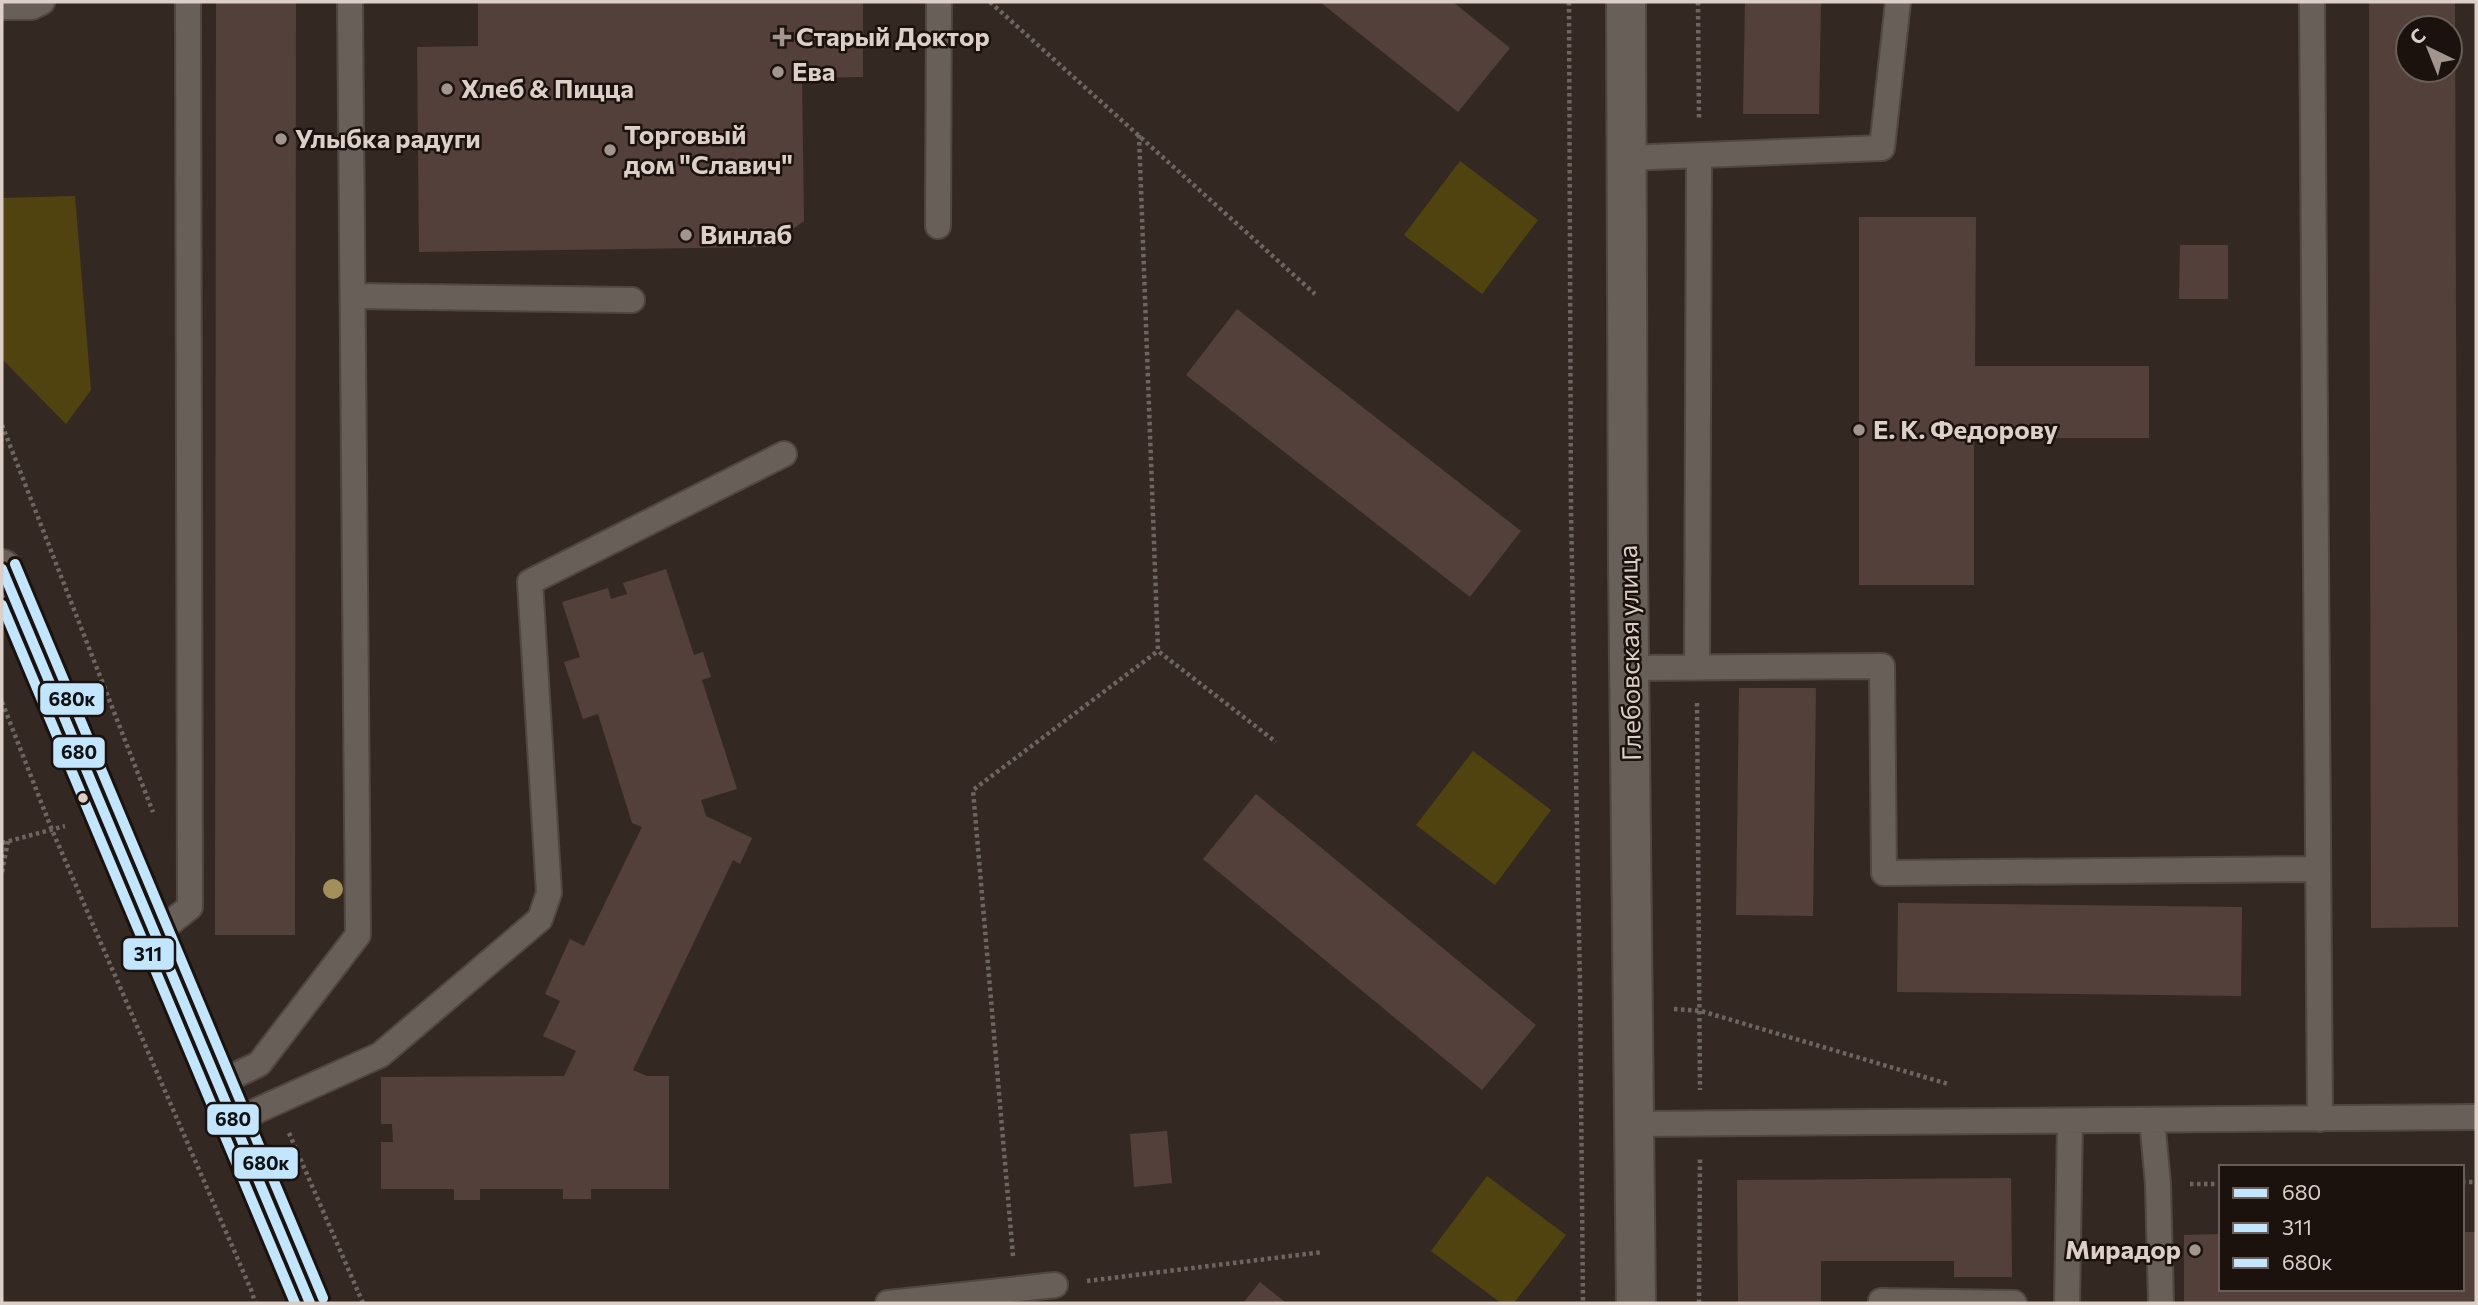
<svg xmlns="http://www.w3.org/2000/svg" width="2478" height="1305" font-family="Commissioner,sans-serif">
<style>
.green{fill:#51430f}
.building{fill:#53403b;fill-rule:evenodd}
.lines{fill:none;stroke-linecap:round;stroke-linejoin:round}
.lane-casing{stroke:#514741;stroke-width:28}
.street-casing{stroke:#514741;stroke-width:42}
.secondary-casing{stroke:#514741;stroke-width:42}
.path{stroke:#6d6561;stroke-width:4.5;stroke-dasharray:3.5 3.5;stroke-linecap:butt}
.lane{stroke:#685f59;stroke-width:24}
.street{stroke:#685f59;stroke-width:38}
.secondary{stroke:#6b6159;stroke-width:38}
.bus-1-casing{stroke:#1b120d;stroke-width:16}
.bus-2-casing{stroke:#1b120d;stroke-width:16}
.bus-3-casing{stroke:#1b120d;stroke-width:16}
.bus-1{stroke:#c2e6ff;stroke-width:10}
.bus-2{stroke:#c2e6ff;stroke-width:10}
.bus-3{stroke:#c2e6ff;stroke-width:10}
.tree{fill:#a38f5a}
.poi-dot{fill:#a1958d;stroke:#1b120d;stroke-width:2.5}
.bus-dot{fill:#dccfc7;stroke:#1b120d;stroke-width:2.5}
.labels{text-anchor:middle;stroke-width:5;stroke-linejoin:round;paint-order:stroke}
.poi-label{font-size:26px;font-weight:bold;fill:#dccfc7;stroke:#1b120d;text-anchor:start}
.street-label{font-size:26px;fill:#dccfc7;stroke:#1b120d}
.line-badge{stroke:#1b120d;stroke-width:2.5}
.pale-badge-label{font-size:19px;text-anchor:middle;font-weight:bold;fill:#111}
</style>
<rect width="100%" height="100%" fill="#342922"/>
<!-- green -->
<path class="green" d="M1460,161L1538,220L1482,294L1404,235Z
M75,196L91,390L66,424L2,359V198Z
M1473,751L1551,810L1495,885L1416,825Z
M1487,1176L1566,1235L1514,1303H1501L1431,1251Z"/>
<!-- building -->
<path class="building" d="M216,2H296L295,935H215Z
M478,2H863V77L802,78L804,221L768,247L419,252L417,47L478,46Z
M1320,2H1453L1510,48L1458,112Z
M1745,2H1821L1819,114H1743Z
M2369,2H2455L2458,927L2371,928ZM2408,28H2450V70H2408Z
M1859,217H1976L1975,366H2149V438H1974V585H1859Z
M2180,245H2228V299H2179Z
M1237,309L1521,531L1470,597L1186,375Z
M666,569L694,655L703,652L711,677L702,680L737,789L701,800L706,816L752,838L740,864L733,860L633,1070L647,1076H669V1189H591V1199H563V1189H480V1200H454V1189H381V1142H393L392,1124H381V1077L564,1076L576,1051L543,1036L560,1001L545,994L570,939L584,946L642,827L632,823L598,714L583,719L564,662L580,657L562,602L608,588L611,599L627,594L623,583Z
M1739,688H1816L1813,916L1736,915Z
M1256,794L1536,1025L1482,1090L1203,859Z
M1898,903L2242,907L2241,996L1897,992Z
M1167,1131L1172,1183L1134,1187L1130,1134Z
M2011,1178L2012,1277H1954V1261H1821V1303H1738L1737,1180Z
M2462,1232H2476V1303H2184V1235L2221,1234V1289H2462Z
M1260,1282L1286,1303H1243Z"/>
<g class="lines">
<defs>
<path id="lane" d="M2312,2L2320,1119
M2,7H32L42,2
M1626,158L1882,148L1898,2
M938,226L939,2
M353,296L632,300
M1697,667L1699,156
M1630,668L1882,666L1884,873L2318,869
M156,934L190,907L188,2
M219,1083L259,1064L358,935L350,2
M2152,1120L2158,1184L2161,1303
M234,1121L380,1055L540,919L549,893L530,582L784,454
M1635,1124L2476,1117
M888,1303L1055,1285
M1881,1303V1301L2014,1303
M2067,1303L2070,1121"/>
<path id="street" d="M1626,2L1628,565L1636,1303"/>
<path id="secondary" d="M2,569L310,1303"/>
</defs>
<!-- lane casing -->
<use href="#lane" class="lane-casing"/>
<!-- street casing -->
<use href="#street" class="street-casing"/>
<!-- secondary casing -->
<use href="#secondary" class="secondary-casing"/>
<!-- path -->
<path class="path" d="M990,2L1315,294
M1569,2L1571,513L1580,985L1583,1303
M1698,2L1699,120
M1139,135L1158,651L1276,742
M2,425L153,812
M2,702L52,830L252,1292L255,1303
M1697,703L1700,1090
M2,843L65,826
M2,872L8,841
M1674,1009L1701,1011L1948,1084
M289,1133L363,1303
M2462,1182H2476
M2190,1184H2221
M1013,1256L973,790L1158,651
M1087,1281L1323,1252
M1699,1303L1700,1158"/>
<!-- lane -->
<use href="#lane" class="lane"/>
<!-- street -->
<use href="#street" class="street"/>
<!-- secondary -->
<use href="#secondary" class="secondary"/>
<defs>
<path id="bus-1" d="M2,569L310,1303"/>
<path id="bus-2" d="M2,605L295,1303"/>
<path id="bus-3" d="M15,564L323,1298"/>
</defs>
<!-- bus-1 casing -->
<use href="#bus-1" class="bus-1-casing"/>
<!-- bus-2 casing -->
<use href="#bus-2" class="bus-2-casing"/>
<!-- bus-3 casing -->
<use href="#bus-3" class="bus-3-casing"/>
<!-- bus-1 -->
<use href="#bus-1" class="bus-1"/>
<!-- bus-2 -->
<use href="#bus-2" class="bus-2"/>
<!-- bus-3 -->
<use href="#bus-3" class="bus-3"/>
</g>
<!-- trees -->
<circle class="tree" cx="333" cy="889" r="10"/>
<!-- markers -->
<g class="poi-dot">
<path d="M778.5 26.5h7v7h7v7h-7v7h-7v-7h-7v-7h7z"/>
<circle cx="778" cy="72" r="7"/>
<circle cx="447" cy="89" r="7"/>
<circle cx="281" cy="139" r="7"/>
<circle cx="610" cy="150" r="7"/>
<circle cx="686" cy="235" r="7"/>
<circle cx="1859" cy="430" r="7"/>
<circle cx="2195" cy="1250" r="7"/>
</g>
<circle class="bus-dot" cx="83" cy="798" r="6"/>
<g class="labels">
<!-- poi labels -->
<g class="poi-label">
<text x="796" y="46">Старый Доктор</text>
<text x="792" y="81">Ева</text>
<text x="461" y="98">Хлеб &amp; Пицца</text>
<text x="624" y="144">Торговый<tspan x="624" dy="30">дом "Славич"</tspan></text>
<text x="295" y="148">Улыбка радуги</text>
<text x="700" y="244">Винлаб</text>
<text x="1873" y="439">Е. К. Федорову</text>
<text x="2181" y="1259" text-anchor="end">Мирадор</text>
</g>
<!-- street labels -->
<g class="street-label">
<text transform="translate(1630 653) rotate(-91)" y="9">Глебовская улица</text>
</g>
</g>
<g class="line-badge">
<rect x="39" y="682" width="66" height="34" rx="7" fill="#c2e6ff"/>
<rect x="52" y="736" width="54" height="33" rx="7" fill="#c2e6ff"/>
<rect x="122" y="937" width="53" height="34" rx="7" fill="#c2e6ff"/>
<rect x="206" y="1103" width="54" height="33" rx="7" fill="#c2e6ff"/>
<rect x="233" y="1146" width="66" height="34" rx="7" fill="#c2e6ff"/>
</g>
<g class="pale-badge-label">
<text x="72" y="706">680к</text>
<text x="79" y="759">680</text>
<text x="148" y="961">311</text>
<text x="233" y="1126">680</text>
<text x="266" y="1170">680к</text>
</g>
<!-- border -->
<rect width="2478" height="1305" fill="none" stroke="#dccfc7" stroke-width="7"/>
<!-- legend -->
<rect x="2219" y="1165" width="245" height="126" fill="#1b120d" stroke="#685e57" stroke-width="2"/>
<rect x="2233" y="1188" width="35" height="10" fill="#c2e6ff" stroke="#685e57" stroke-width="2"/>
<text x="2282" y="1200" font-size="21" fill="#dccfc7">680</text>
<rect x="2233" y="1223" width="35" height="10" fill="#c2e6ff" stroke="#685e57" stroke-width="2"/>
<text x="2282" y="1235" font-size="21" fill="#dccfc7">311</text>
<rect x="2233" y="1258" width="35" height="10" fill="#c2e6ff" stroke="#685e57" stroke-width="2"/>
<text x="2282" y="1270" font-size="21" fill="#dccfc7">680к</text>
<!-- north arrow -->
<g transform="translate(2429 49) rotate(317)"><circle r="33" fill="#1b120d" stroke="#685e57" stroke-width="2"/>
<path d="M0-5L12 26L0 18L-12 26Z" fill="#a1958d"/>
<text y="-10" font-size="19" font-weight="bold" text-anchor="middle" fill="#dccfc7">С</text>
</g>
</svg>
